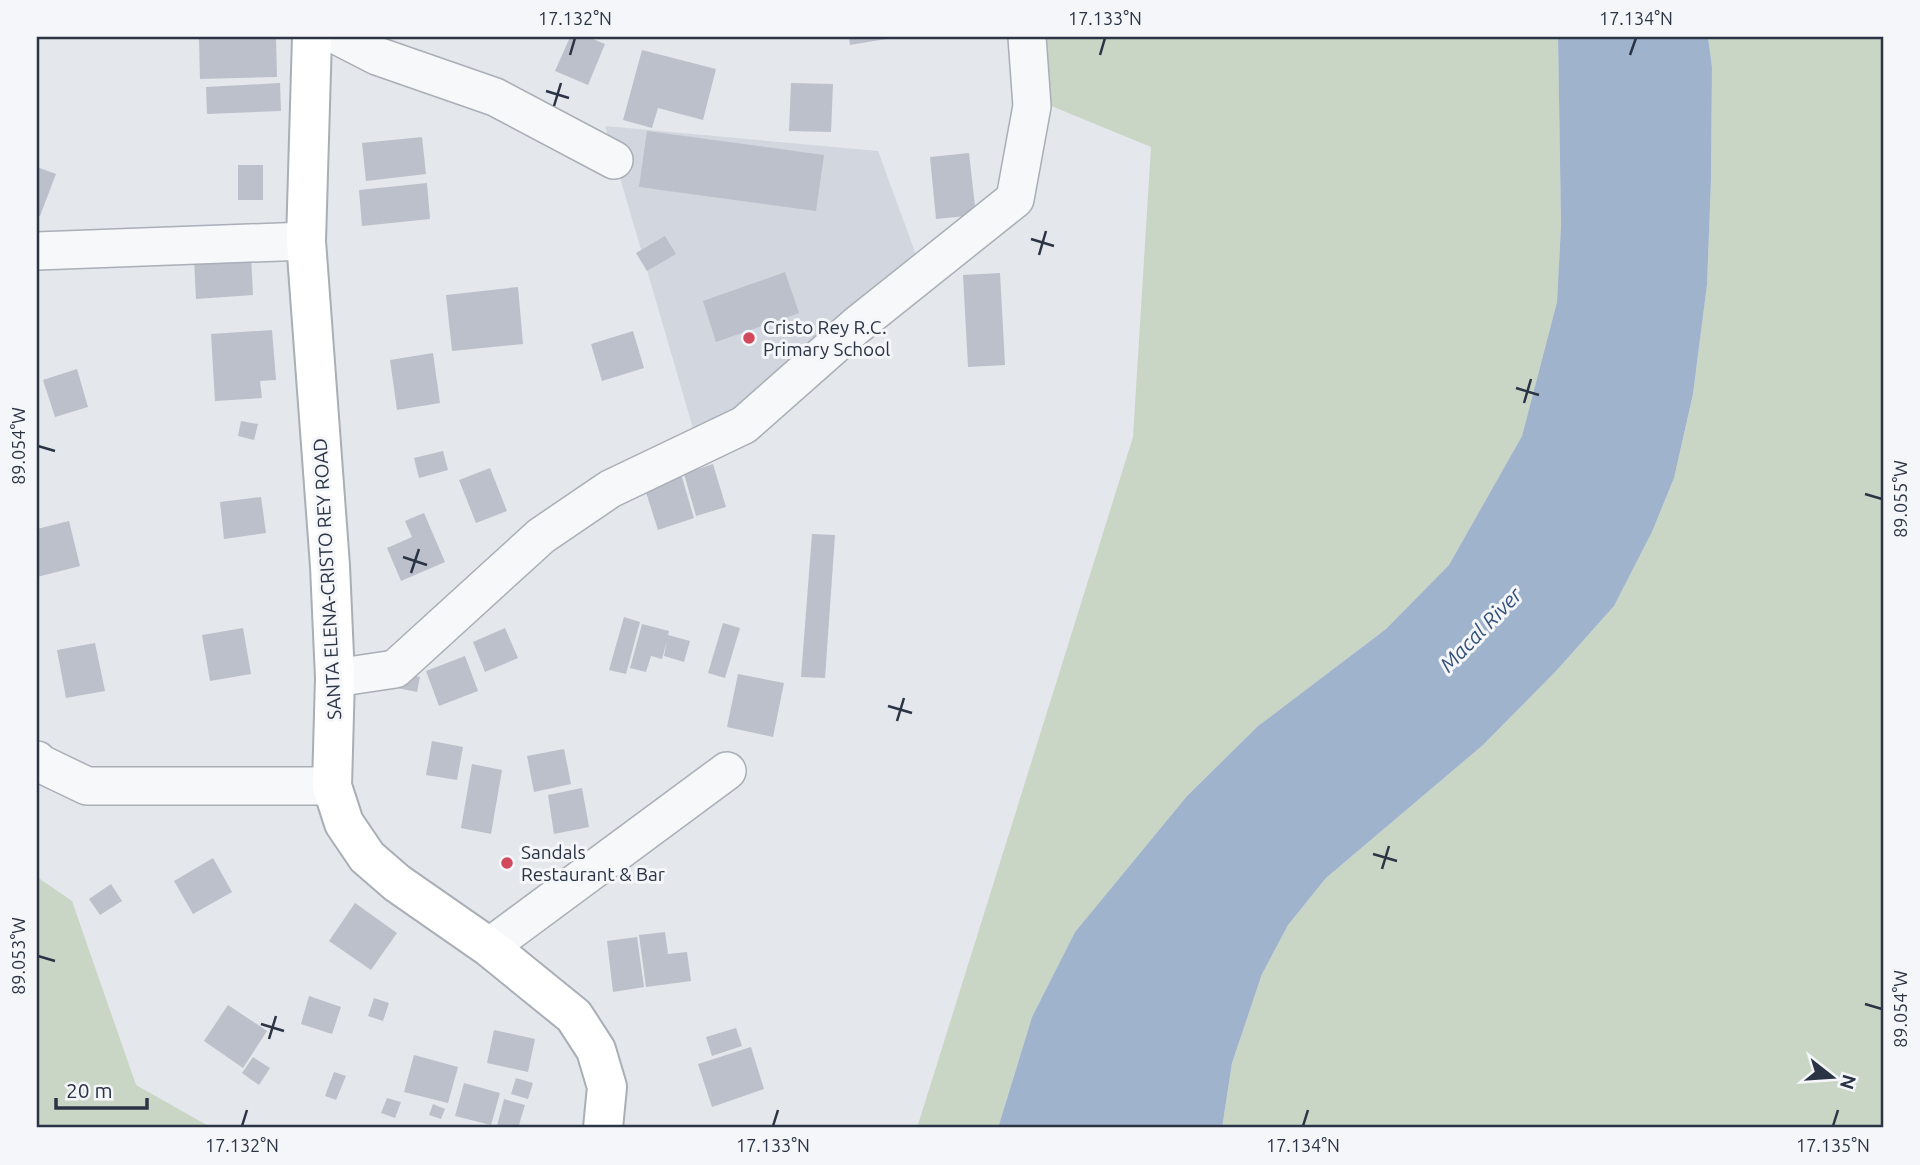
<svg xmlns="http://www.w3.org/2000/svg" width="1920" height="1165" font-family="Ubuntu,sans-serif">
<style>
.built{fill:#d2d6de}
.green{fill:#c9d6c5}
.water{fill:#9fb4cc}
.building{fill:#bbc0ca}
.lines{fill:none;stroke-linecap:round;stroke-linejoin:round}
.street-casing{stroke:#a9aeb7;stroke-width:40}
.secondary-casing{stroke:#a9aeb7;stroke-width:42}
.street{stroke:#f7f8fa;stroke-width:37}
.secondary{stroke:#fff;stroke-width:38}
.ticks{fill:none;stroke:#2b3445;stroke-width:2.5}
.poi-dot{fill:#d1495b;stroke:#f4f6f9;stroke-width:2.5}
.labels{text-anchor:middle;stroke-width:6;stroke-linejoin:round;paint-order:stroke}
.poi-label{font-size:19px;fill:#2b3445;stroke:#f4f6f9;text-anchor:start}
.street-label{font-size:19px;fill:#2b3445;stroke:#f4f6f9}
.water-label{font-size:21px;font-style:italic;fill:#34527a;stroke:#f4f6f9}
.neatline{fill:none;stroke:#2b3445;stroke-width:2.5}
.ticks-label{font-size:18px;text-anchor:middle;fill:#2b3445}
</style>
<rect width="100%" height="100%" fill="#e4e7ec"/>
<!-- built -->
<path class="built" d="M605,126L878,151L919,263L741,413L695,435Z"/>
<!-- green -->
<path class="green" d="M1040,37H1558L1561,226L1557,302L1522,436L1449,565L1386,629L1258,726L1187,796L1075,932L1032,1017L998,1128H917L1133,437L1151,147L1049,105Z
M1708,37H1883V1128H1222L1232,1063L1262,974L1288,925L1326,878L1483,745L1557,670L1614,606L1652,532L1674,478L1693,394L1707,285L1711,180L1712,67Z
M37,877L72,901L136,1085L212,1128H37Z"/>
<!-- water -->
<path class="water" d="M1558,37H1708L1712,67L1711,180L1707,285L1693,394L1674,478L1652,532L1614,606L1557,670L1483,745L1326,878L1288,925L1262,974L1232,1063L1222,1128H998L1032,1017L1075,932L1187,796L1258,726L1386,629L1449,565L1522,436L1557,302L1561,225Z"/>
<!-- building -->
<path class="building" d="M276,37L277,77L200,79L199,39Z
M570,37H588L605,44L588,85L555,71Z
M849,37H886V39L850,45Z
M642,50L716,69L703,120L658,108L652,128L623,120Z
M280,83L281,111L207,114L206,87Z
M791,83L833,84L831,132L789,131Z
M647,131L824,155L816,211L639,187Z
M422,137L426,174L366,181L362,143Z
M969,153L976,215L936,219L930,157Z
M238,165H263V200H238Z
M37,167L56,174L40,216L37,215Z
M427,183L430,219L362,226L359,190Z
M665,236L676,254L647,271L636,253Z
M251,255L253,295L196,299L194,258Z
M785,272L799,313L716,342L703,301Z
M1000,273L1005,365L968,367L963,275Z
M518,287L523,344L452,351L446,295Z
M272,330L276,380L260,381L262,398L215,401L211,334Z
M633,331L644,368L602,381L591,344Z
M433,353L440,403L397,410L390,360Z
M77,369L88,407L55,417L43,380Z
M241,421L258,424L254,440L238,436Z
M443,451L448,470L419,478L414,458Z
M713,464L726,507L696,516L684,474Z
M490,468L507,511L476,523L459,480Z
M681,474L694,518L658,530L644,486Z
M261,497L266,533L224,539L220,502Z
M424,513L445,562L401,581L387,548L412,537L405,521Z
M69,521L80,566L37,577V529Z
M812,534L835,535L825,678L801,677Z
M624,617L640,622L626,674L609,670Z
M723,623L740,628L725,678L708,673Z
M642,624L669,631L668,635L690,641L684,662L664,656L667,641L662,659L651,656L646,672L630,668Z
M243,628L251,674L210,681L202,635Z
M505,628L518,658L485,672L473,642Z
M95,643L105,691L66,698L57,650Z
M465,656L478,691L439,706L426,671Z
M400,673L420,677L417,692L397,688Z
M738,674L784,683L773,737L727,727Z
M432,741L463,747L457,780L426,775Z
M564,749L571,784L534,792L527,756Z
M472,764L502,770L491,834L461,828Z
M582,788L589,827L554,834L548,795Z
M213,858L232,892L193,914L174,881Z
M111,884L122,901L100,915L89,899Z
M355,903L397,933L371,970L329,941Z
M665,932L668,954L687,952L691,981L646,987L639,935Z
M637,937L644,987L613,992L607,941Z
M309,996L341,1007L332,1034L301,1024Z
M374,998L389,1003L383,1021L368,1016Z
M228,1005L267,1031L243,1068L204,1041Z
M736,1028L742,1046L712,1056L706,1037Z
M494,1030L535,1039L528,1072L487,1063Z
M751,1047L764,1089L712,1107L698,1064Z
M414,1055L458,1067L448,1103L404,1092Z
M253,1057L270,1068L259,1085L242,1073Z
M334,1072L346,1076L336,1100L325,1096Z
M516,1078L533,1083L528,1099L511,1094Z
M464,1083L500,1093L491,1125L455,1116Z
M387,1098L401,1102L395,1118L381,1113Z
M504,1099L525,1105L518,1128L497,1126Z
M433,1104L445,1109L441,1119L429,1115Z"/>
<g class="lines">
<defs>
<path id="street" d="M340,37L377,56L495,97L614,160
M37,251L306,241
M335,678L395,669L541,536L610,489L744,425L856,326L1015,199L1032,106L1027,37
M37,760V762L87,786H332
M489,947L727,771"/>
<path id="secondary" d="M312,37L306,241L330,566L335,678L332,786L344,823L367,857L397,883L489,947L574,1016L596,1050L607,1087L603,1128"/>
</defs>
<!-- street casing -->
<use href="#street" class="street-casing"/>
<!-- secondary casing -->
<use href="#secondary" class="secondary-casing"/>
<!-- street -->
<use href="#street" class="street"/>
<!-- secondary -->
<use href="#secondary" class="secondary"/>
</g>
<!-- ticks -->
<path class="ticks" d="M570,55L575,38M1100,55L1105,38M1630,55L1636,38M546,91L569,98M554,106L561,83M1031,239L1054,246M1039,255L1046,231M1516,388L1539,395M1524,403L1531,379M38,446L55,451M1865,494L1882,499M403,557L427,565M411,573L419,549M888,706L912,713M897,721L904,698M1373,854L1397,861M1382,869L1389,846M38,956L55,961M1865,1004L1882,1009M261,1024L284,1031M269,1039L276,1016M242,1126L247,1110M773,1126L778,1110M1303,1126L1308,1110M1833,1126L1838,1110"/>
<!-- markers -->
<g class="poi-dot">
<circle cx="749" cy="338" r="7"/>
<circle cx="507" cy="863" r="7"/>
</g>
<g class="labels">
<!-- poi labels -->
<g class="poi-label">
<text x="763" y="334">Cristo Rey R.C.<tspan x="763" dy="22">Primary School</tspan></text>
<text x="521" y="859">Sandals<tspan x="521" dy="22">Restaurant &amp; Bar</tspan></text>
</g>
<!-- street labels -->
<g class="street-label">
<text transform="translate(327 579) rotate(-93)" y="7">SANTA ELENA-CRISTO REY ROAD</text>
</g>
<!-- water labels -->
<g class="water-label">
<text transform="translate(1481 630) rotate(-46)" y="7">Macal River</text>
</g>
</g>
<!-- border -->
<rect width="1920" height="1165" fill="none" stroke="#f4f6f9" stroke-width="77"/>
<!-- north arrow -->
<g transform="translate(1832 1077) rotate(107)" stroke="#f4f6f9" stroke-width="5" paint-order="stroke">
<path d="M0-5L12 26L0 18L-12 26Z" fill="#2b3445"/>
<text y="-10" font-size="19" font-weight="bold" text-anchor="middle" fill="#2b3445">N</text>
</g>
<!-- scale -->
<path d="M56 1098v10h91v-10" fill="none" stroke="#2b3445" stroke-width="3.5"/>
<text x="66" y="1098" font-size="21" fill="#2b3445" stroke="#f4f6f9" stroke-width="5" paint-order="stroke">20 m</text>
<rect x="38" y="38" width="1844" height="1088" class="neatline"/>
<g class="ticks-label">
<text x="575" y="25">17.132°N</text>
<text x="1105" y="25">17.133°N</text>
<text x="1636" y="25">17.134°N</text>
<text transform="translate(19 446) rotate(-90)" y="6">89.054°W</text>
<text transform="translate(1901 499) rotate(-90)" y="6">89.055°W</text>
<text transform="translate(19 956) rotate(-90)" y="6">89.053°W</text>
<text transform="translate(1901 1009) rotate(-90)" y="6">89.054°W</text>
<text x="242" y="1152">17.132°N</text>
<text x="773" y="1152">17.133°N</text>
<text x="1303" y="1152">17.134°N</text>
<text x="1833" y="1152">17.135°N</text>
</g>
</svg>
